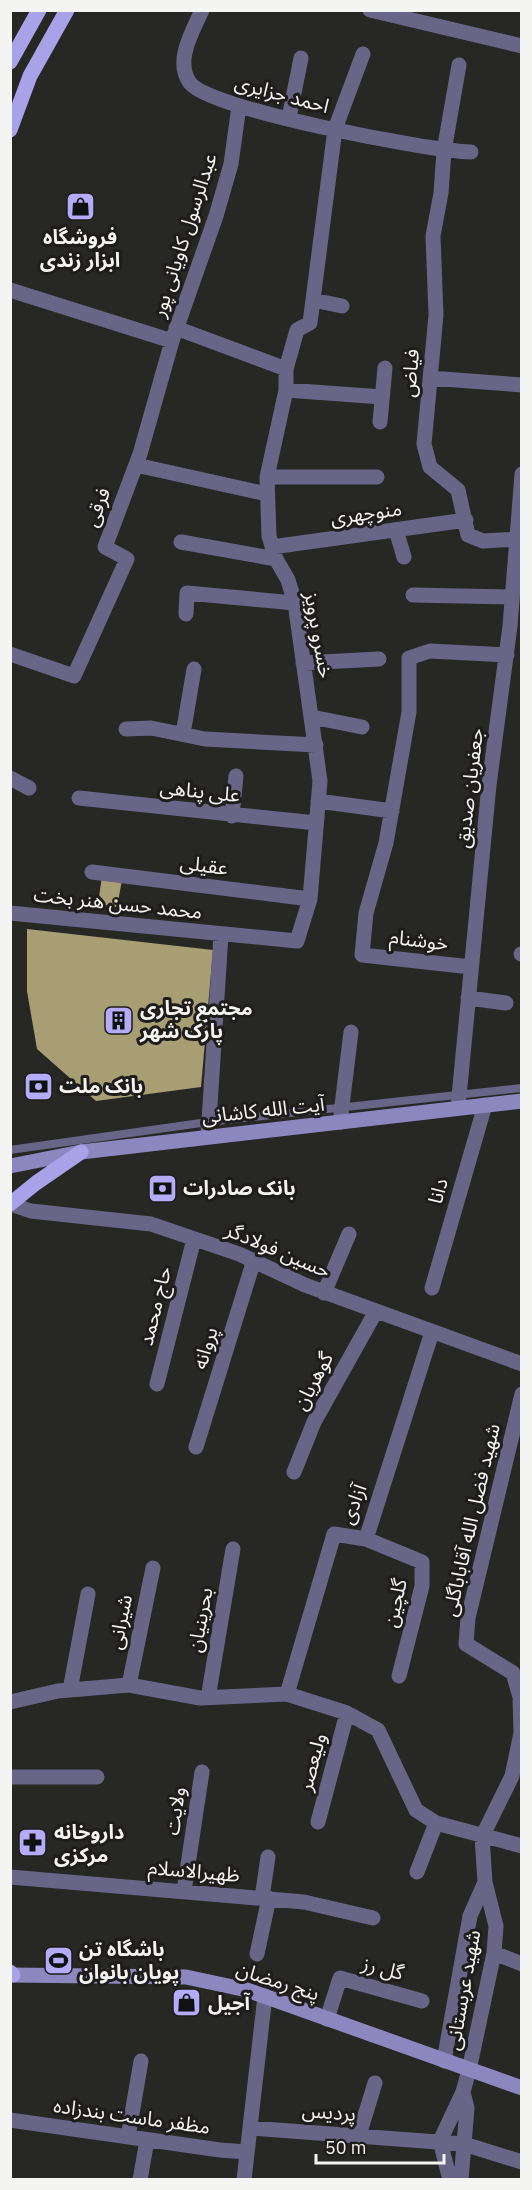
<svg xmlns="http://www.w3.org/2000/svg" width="532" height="2190" font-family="'IBM Plex Sans','Noto Sans Arabic',sans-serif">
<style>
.building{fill:#a79e73}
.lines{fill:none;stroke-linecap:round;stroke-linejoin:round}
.lane{stroke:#686587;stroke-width:8}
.street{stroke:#686587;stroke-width:15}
.secondary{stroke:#8d87bf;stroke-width:15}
.primary{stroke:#aaa2e9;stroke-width:15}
.labels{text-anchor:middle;stroke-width:6;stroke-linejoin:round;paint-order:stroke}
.street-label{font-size:20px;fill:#f4f4f2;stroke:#1e1d1b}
.poi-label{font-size:20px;font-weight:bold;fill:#f4f4f2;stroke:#1e1d1b;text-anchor:start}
</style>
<rect width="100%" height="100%" fill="#272724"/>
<!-- building -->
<path class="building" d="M102,876L122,880L117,907L98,904Z
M27,929L213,950L201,1087L96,1101L37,1049L27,991Z"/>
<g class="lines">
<!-- lane -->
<path class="lane" d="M10,1150L208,1122L522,1088"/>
<!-- street -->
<path class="street" d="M202,10C193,31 174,61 190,83C211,110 430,151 471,152
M370,10L522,46
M459,65L444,151L441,193L433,236L436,315L424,444L430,467L458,490L468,535L483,541L517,539
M289,118L301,58
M10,290L172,341
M313,300L342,306
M176,328L286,369
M430,378L522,385
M286,390L382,397
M380,422L385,368
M136,465L267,494
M267,477H377
M396,530L404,557
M181,542L276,559
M272,547L466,520
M413,595L512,597
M186,614L187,593L295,603
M10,654L74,676L127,559L105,547L140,454L172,341L216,216L231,164L239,106
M303,663L379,659
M312,717L362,727
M126,729L151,728L205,739L316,745
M183,734L194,669
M10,778L29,788
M79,798L316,823
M318,801L392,811
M232,816L236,776
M92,872L310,899
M10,913L297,941L310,899L320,781L295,603L288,580L276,559L269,536L267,477L286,390V369L297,330L310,323L335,129L363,54
M521,954H522
M471,967L362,955L366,913L386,843L409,712V658L430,651L507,655
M468,998L506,1003
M458,1107L489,785L510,626L522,474
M340,1122L351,1032
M208,1136L221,935
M10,1204L31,1211L151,1224L239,1254L305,1285L522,1364
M432,1288L485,1105
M324,1293L349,1234
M157,1384L194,1239
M196,1447L254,1260
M294,1472L314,1422L375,1313
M366,1539L422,1562V1586L399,1676
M129,1685L153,1568
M70,1690L88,1594
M287,1694L334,1534L366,1539L432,1332
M208,1698L233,1549
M10,1702L58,1691L129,1685L200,1698L287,1694L347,1713L378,1730L416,1810L436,1823L522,1846
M10,1777H97
M318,1822L347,1713
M417,1872L436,1823
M10,1877L304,1902L373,1918
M184,1891L202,1772
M262,1898L268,1857
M494,1953L522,1964
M257,1954L269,1898
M327,2019L340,1978L422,2001
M444,2061L470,1916L485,1882
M10,2120L220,2150L247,2152
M252,2128L464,2144L522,2162
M359,2135L375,2083
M128,2137L141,2061
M140,2180L147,2140
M244,2180L265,1996
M450,2180L440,2141L463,2092L469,2070L494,1953L496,1926L485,1882L482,1837L512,1776L521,1733L520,1697L513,1673L466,1644L468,1618L522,1394
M461,2180L467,2108L463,2092"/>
<!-- secondary -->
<path class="secondary" d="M10,1166L81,1152L522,1101
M10,1975L186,1977L247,1990L522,2088"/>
<!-- primary -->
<path class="primary" d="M10,62L39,10
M10,130L30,76L67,10
M10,1204L36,1183L81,1152
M10,1972L13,1975"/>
</g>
<!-- icons -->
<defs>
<symbol id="shop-square" viewBox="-11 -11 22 22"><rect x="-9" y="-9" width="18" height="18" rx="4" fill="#b5acf9" stroke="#1e1d1b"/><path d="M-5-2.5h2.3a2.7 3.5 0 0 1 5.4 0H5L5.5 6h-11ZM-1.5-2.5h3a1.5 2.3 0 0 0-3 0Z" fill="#111"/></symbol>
<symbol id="building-square" viewBox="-11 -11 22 22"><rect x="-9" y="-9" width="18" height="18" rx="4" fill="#b5acf9" stroke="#1e1d1b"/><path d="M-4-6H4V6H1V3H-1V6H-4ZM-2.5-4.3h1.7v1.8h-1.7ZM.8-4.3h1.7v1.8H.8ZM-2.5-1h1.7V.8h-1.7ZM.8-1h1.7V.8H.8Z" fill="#111"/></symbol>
<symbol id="bank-square" viewBox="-11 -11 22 22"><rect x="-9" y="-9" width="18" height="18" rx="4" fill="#b5acf9" stroke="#1e1d1b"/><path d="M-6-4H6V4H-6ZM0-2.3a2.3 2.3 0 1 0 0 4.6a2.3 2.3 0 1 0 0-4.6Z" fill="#111"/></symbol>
<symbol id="pharmacy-square" viewBox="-11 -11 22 22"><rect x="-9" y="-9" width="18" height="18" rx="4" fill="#b5acf9" stroke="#1e1d1b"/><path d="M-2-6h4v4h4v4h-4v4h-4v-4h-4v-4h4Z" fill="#111"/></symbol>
<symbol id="stadium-square" viewBox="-11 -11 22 22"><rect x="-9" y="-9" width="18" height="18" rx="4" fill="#b5acf9" stroke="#1e1d1b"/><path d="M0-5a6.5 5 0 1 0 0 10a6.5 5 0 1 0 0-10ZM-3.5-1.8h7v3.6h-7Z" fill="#111"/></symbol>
</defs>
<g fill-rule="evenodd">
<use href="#shop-square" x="64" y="190" width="33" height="33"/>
<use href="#building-square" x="102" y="1004" width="33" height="33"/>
<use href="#bank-square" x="22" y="1070" width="33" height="33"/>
<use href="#bank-square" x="146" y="1172" width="33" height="33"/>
<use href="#pharmacy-square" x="16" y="1826" width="33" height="33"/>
<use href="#stadium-square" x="42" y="1944" width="33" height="33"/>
<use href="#shop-square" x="170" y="1986" width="33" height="33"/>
</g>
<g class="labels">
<!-- street labels -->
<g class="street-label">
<text transform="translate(282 94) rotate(15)" y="7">احمد جزایری</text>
<text transform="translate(184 235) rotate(-72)" y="7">عبدالرسول کاویانی پور</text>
<text transform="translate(410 373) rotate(-85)" y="7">فیاض</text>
<text transform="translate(97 507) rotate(-69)" y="7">فرقی</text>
<text transform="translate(366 513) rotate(-8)" y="7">منوچهری</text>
<text transform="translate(319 635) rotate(80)" y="7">خسرو پرویز</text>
<text transform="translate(469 788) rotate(-83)" y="7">جعفریان صدیق</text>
<text transform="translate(200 791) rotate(6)" y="7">علی پناهی</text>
<text transform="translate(204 865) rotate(7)" y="7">عقیلی</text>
<text transform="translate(118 903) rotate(6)" y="7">محمد حسن هنر بخت</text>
<text transform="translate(419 940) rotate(7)" y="7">خوشنام</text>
<text transform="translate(263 1110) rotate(-6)" y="7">آیت الله کاشانی</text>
<text transform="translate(438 1191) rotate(-74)" y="7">دانا</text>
<text transform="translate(278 1250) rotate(23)" y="7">حسین فولادگر</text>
<text transform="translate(155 1306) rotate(-76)" y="7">حاج محمد</text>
<text transform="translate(205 1348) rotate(-73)" y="7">پروانه</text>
<text transform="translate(313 1381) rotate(-62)" y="7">گوهریان</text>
<text transform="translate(353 1504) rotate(-69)" y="7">آزادی</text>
<text transform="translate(471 1520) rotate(-77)" y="7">شهید فضل الله آقاباباگلی</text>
<text transform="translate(395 1603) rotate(-78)" y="7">گلچین</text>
<text transform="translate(200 1620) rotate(-80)" y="7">بحرینیان</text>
<text transform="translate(120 1622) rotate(-79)" y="7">شیرانی</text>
<text transform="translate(312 1762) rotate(-75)" y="7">ولیعصر</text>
<text transform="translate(175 1811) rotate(-82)" y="7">ولایت</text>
<text transform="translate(194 1871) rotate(5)" y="7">ظهیرالاسلام</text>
<text transform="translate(383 1968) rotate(15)" y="7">گل رز</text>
<text transform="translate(278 1981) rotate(18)" y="7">پنج رمضان</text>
<text transform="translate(463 1990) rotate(-80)" y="7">شهید عربستانی</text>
<text transform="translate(329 2112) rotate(4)" y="7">پردیس</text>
<text transform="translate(132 2116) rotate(8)" y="7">مظفر ماست بندزاده</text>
</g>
<!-- poi labels -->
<g class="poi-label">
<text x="80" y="244" text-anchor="middle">فروشگاه<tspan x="80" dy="23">ابزار زندی</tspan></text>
<text x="140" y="1015">مجتمع تجاری<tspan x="140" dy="23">پارک شهر</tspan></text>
<text x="59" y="1093">بانک ملت</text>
<text x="183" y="1195">بانک صادرات</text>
<text x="54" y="1839">داروخانه<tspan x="54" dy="23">مرکزی</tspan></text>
<text x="79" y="1956">باشگاه تن<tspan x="79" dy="23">پویان بانوان</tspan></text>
<text x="208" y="2010">آجیل</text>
</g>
</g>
<!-- border -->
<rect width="532" height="2190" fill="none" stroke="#f4f4f2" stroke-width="24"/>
<!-- scale -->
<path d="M316 2154v9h128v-9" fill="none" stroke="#f4f4f2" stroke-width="3"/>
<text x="325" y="2154" font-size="18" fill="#f4f4f2" stroke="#1e1d1b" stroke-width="4.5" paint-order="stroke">50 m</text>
</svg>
